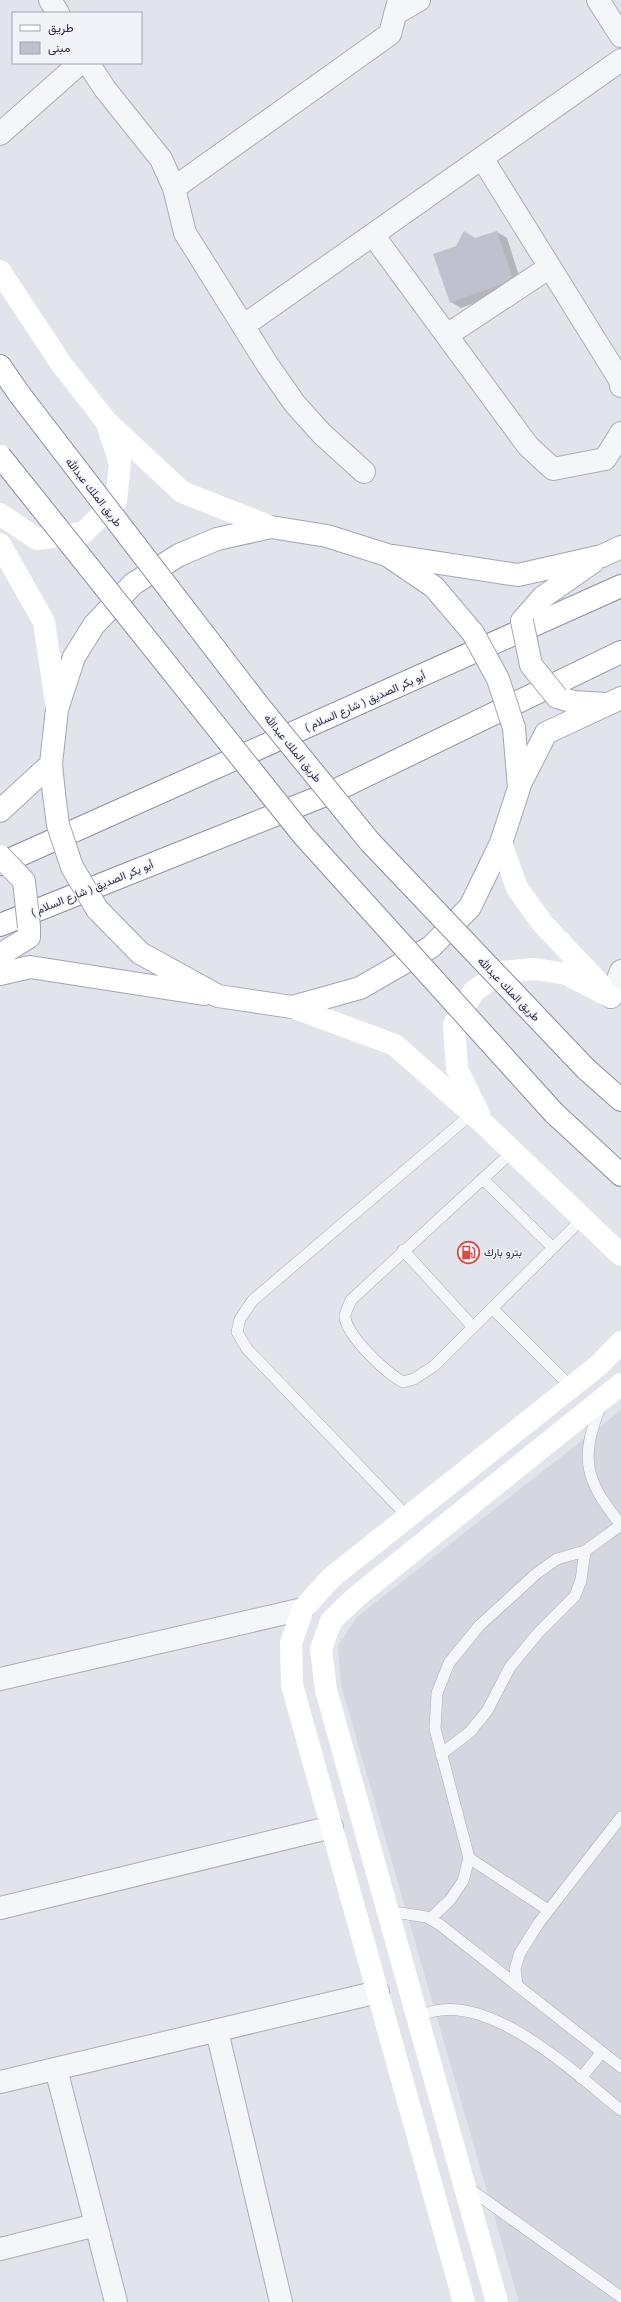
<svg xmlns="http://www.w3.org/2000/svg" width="621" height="2302" font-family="'PT Sans',Vazirmatn,sans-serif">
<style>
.built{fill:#d4d6e0}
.shadow{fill:#0003}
.building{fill:#bfc1ce}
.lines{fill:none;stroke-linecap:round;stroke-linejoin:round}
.lane-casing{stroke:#aaadb9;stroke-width:12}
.street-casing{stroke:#aaadb9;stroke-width:24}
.primary-casing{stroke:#a1a5b7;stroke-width:24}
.highway-casing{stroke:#888da2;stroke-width:24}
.lane{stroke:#f5f6f9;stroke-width:11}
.street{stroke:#f5f6f9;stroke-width:22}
.secondary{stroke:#fff;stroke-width:22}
.primary{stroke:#fff;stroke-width:22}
.highway{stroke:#fff;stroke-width:22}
.primary-bridge-casing{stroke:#a1a5b7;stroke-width:24;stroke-linecap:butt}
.highway-bridge-casing{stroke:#888da2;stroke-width:24;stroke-linecap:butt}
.primary-bridge{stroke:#fff;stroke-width:22}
.highway-bridge{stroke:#fff;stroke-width:22}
.labels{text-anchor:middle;stroke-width:3;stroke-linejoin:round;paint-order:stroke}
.street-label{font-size:11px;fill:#292d44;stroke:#f2f3f8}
.poi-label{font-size:11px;fill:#292d44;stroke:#f2f3f8;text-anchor:start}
</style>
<rect width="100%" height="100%" fill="#e2e4eb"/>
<!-- built -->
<path class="built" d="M621,1410V2302H519L341,1685L338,1646L357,1617Z"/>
<!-- shadow -->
<path class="shadow" d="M497,232L507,238L522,285L461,308L451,302L475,239Z"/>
<!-- building -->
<path class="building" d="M464,231L475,238L497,231L513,280L450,303L433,254L456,246Z"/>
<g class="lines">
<defs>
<path id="lane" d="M513,1151L351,1300C349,1305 345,1312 345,1317C347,1336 386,1373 403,1382L414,1379L434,1366L583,1218
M483,1179L553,1248
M403,1250L473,1327
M492,1308L571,1387
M601,1405C579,1459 585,1480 621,1525
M408,1517L247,1349L237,1332L240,1319L253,1300L475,1111
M441,1754L470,1732L487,1711L510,1667L539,1632L575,1596L581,1580L585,1551
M469,1858L548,1910
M388,1911L426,1917L439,1924L621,2067
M430,1919L450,1900L463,1881L469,1858L435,1729L437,1693L449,1663L479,1626L537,1573L557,1559L585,1551L621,1525
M517,1985L515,1969L520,1953L538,1924L621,1817
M418,2017C482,1983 574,2073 621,2110
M581,2078L602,2052
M467,2187L621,2297"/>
<path id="street" d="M50,0L58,13
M598,0L621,36
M395,14L419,0
M88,63L105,89L161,159L174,188L185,233L267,364L295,404L322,434L364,472
M0,134L80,63
M482,158L620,380L621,386
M174,188L390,34L399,0
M373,235L528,446L553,469L605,459L621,433
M243,326L621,60
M447,335L550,267
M611,997L621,971
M0,1679L303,1609
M0,1908L332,1827
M217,2031L281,2302
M56,2069L116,2302
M0,2082L378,1992
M0,2249L96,2225"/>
<path id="primary" d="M394,556L518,575L602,556L621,547
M522,621L543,597L593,562
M557,697L574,702L605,704
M519,786L546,733L621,698
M54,794L51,764L57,709L74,657L94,625L133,584L179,555L217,539L271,527L327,536L387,555L434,587L473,633
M0,811L51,764
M97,909L140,953L218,996L292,1007L360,988L431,947L470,907L501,843L519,788L514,728
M0,955L29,937V927
M0,974L30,967L204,994"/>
<path id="highway" d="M0,366L20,395
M0,864L621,586
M0,925L330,793L621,652
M586,1069L621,1100
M554,1113L621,1175"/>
</defs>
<!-- lane casing -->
<use href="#lane" class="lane-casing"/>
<!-- street casing -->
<use href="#street" class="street-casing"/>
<!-- primary casing -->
<use href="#primary" class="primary-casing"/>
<!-- highway casing -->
<use href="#highway" class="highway-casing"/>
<!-- lane -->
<use href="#lane" class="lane"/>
<!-- street -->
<use href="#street" class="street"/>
<!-- secondary -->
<path class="secondary" d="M0,271L62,365L106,421L182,492L271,527
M0,514L37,539L83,533L116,501L120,463L107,424
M0,544L44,622L57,709
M501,843L517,888L543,924L601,985
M292,1007L395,1045L483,1123L621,1255
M479,1114L457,1069L454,1025L473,992L501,972L535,969L566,974L611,997
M464,2302L292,1685L291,1643L303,1609L331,1578L599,1365L621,1342
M497,2302L326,1690L321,1649L331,1621L356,1597L621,1384"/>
<!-- primary -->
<use href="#primary" class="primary"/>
<!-- highway -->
<use href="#highway" class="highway"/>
<defs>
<path id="primary-bridge" d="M522,621L531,665L557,697
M473,633L498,679L514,728
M54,794L58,825L72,867L97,909
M0,856L24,881L29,927"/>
<path id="highway-bridge" d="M20,395L259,706L370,842L586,1069
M0,456L303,835L554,1113"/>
</defs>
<!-- primary-bridge casing -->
<use href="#primary-bridge" class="primary-bridge-casing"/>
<!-- highway-bridge casing -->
<use href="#highway-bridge" class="highway-bridge-casing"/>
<!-- primary-bridge -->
<use href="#primary-bridge" class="primary-bridge"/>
<!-- highway-bridge -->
<use href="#highway-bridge" class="highway-bridge"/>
</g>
<!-- icons -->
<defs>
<symbol id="fuel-ring" viewBox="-11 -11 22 22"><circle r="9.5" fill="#f2f3f8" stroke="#d54c42" stroke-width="1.5"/><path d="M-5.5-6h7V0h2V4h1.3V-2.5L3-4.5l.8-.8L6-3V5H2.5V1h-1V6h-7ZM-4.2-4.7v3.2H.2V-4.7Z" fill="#d54c42"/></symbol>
</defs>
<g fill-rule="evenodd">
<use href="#fuel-ring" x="456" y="1240" width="25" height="25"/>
</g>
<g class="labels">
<!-- street labels -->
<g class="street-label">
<text transform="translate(94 492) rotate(52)" y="4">طريق الملك عبدالله</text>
<text transform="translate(365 701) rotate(-24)" y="4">( شارع السلام ) أبو بكر الصديق</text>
<text transform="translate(293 748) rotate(51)" y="4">طريق الملك عبدالله</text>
<text transform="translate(92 888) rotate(-22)" y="4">( شارع السلام ) أبو بكر الصديق</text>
<text transform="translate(509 989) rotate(46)" y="4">طريق الملك عبدالله</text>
</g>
<!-- poi labels -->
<g class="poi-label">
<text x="484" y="1256">بترو بارك</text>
</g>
</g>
<!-- legend -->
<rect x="12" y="12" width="130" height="52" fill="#f2f3f8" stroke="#a2a4b0"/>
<rect x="20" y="25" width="20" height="6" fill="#ffffff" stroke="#a2a4b0"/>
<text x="48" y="32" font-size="12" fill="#292d44">طريق</text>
<rect x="20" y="42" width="20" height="12" fill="#bfc1ce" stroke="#a2a4b0"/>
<text x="48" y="52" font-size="12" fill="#292d44">مبنى</text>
</svg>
